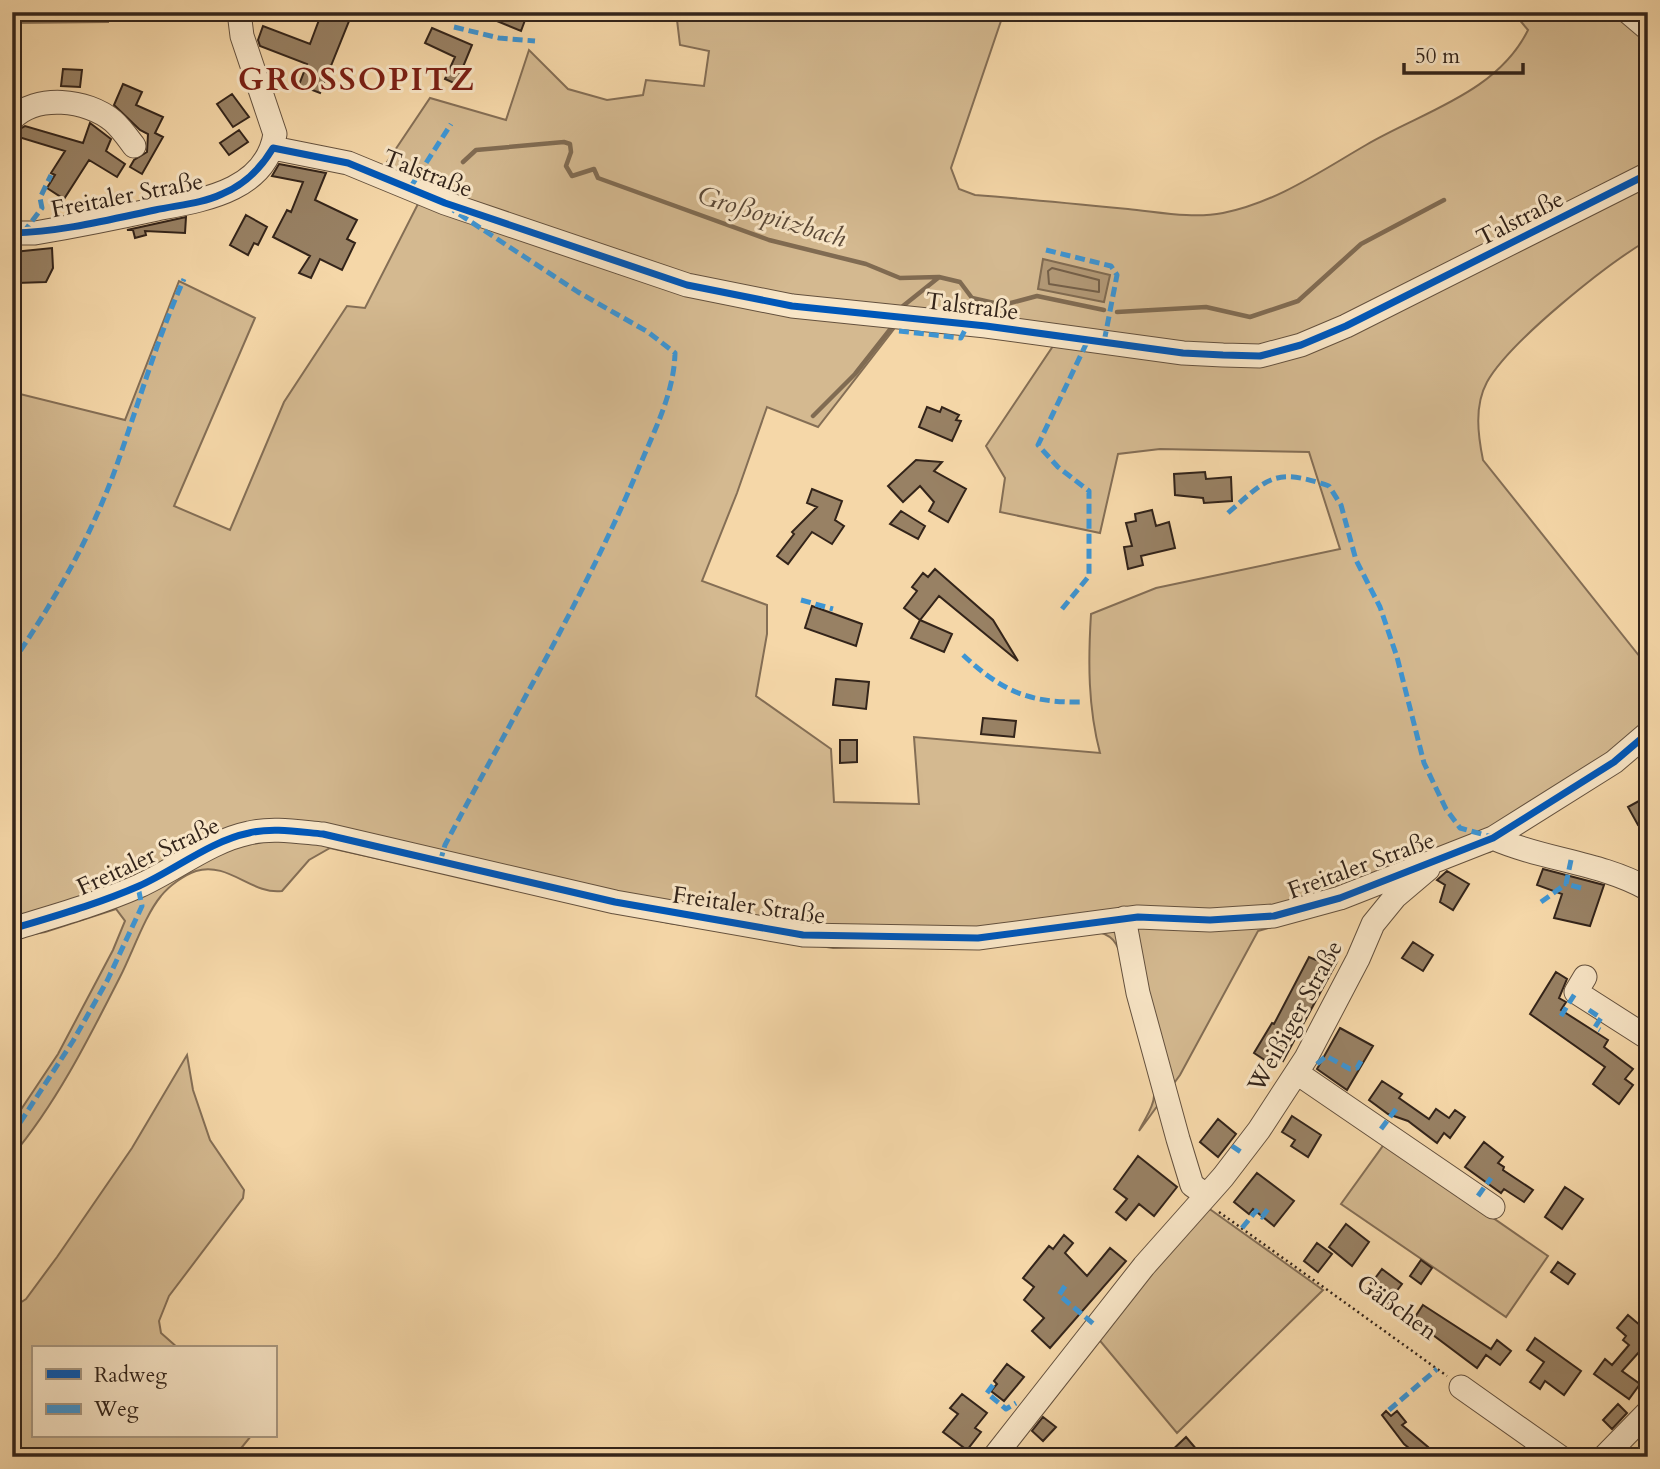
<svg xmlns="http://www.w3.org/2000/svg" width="1660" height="1469" font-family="Cardo,serif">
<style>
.green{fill:#d4b990;stroke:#846e55;stroke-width:2;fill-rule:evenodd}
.water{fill:#b39a78;stroke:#806b52;stroke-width:2}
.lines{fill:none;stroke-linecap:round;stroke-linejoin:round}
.shore{stroke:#735f49;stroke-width:2}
.stream{stroke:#806b52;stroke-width:4.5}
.building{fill:#988164;stroke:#33241a;stroke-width:2}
.minor-casing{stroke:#64513e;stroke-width:25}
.path{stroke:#33241a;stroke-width:2.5;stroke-dasharray:2 3.5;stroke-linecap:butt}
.minor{stroke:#f8e5c6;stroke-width:23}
.quiet{stroke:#3d95d4;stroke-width:5;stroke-dasharray:10 5;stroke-linecap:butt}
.cycleway-casing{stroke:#f8e5c6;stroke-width:11}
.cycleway{stroke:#0057b8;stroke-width:7}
.labels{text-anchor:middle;stroke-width:6;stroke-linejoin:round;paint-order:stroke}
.street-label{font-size:24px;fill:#33241a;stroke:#f8e5c6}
.water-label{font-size:26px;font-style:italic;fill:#594736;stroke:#f8e5c6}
.district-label{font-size:32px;font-weight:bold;letter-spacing:2px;fill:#7a1f14;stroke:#f8e5c6}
</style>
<rect width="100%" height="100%" fill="#f5d7a8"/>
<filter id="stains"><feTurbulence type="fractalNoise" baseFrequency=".00286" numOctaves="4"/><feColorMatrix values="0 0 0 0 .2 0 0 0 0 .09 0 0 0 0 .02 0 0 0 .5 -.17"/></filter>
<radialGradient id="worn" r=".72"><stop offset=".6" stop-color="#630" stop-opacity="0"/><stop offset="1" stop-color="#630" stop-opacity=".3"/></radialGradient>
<!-- green -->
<path class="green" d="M12,12H108V22L12,23Z
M660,12H1004L951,168L959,189L975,195C1026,199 1077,204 1128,209C1159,212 1192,219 1223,213C1275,203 1321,171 1366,145C1422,112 1497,93 1528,30L1513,12H1648V240C1607,264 1510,341 1487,382C1474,406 1478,435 1483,460L1648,667V744L1490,852L1469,854L1336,908L1258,931L1180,1075L1139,1131C1144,1120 1154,1107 1154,1096C1155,1075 1127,962 1116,944C1112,937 1106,934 1099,932L982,946L833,948L669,923L330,848L309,860L282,891C252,895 228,861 196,871C184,875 169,886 161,896C145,915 132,954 120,977C89,1038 56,1104 12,1156V1123L58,1054L113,950L125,921L116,909L45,932L12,938V392L125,420L179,281L255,318L174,506L230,530L284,402L347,306L365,308L419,202L383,168L430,98L506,120L529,50L568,89L607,100L643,95L646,80L704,86L709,51L680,45L677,20ZM898,324L1055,343L986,446L1005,478L1000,512L1100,533L1118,454L1160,449L1309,452L1340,549L1156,588L1091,614C1088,662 1088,707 1100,753L914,737L919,804L834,802L831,749L756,696L767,634V605L702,581L737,493L767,407L818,427Z
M187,1055L193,1090L210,1140L244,1190L243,1198L169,1296L159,1321L161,1333L178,1348H33V1436H251L234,1457H12V1308L26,1299L57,1257L132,1148Z
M1385,1143L1548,1256L1506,1317L1341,1204Z
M1204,1205L1323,1290L1177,1433L1096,1336Z"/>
<!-- water -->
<path class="water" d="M1043,259L1110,275L1104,302L1038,289Z"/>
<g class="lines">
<!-- shore -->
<path class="shore" d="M1052,268L1099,280V292L1049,284L1048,271Z"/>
<!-- stream -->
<path class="stream" d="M463,162L476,150L564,142L570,144L571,152L566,166L572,176L594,169L598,178L769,240L866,264L900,278L939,277L960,282L972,298L1003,305L1037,296L1104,310
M903,306L938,278
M1117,312L1206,307L1250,317L1298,301L1361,244L1444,200
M813,416L855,374L892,327"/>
</g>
<!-- building -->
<path class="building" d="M322,12L349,21L320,93L299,85L307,64L260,46L258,40L263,26L310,44Z
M475,12H528L521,31Z
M432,28L472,45L456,84L445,79L455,57L425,43Z
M63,69L82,70L80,87L61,86Z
M123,84L142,92L136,105L163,117L155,133L163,137L142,174L130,167L134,160L147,152L148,134L140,130L114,105Z
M232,94L249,117L233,127L217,104Z
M90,123L111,139L106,151L125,164L117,177L89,160L64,199L47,188L55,175L51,173L65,151L12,135V133L25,126L83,143Z
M239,130L248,142L229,155L220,143Z
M279,164L326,173L315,200L357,220L347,239L355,243L342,270L320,259L311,278L299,273L310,256L273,237L287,210L291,212L303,182L272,176Z
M246,215L267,227L258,245L254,243L248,255L230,245Z
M186,217L185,233L145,231L146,235L135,238L133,230H127Z
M52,248L53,268L46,282L17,283L14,252Z
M927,407L940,412L942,407L959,415L956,420L961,421L952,441L919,427Z
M916,460L942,462L934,471L966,489L948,522L929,511L934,502L920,486L903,502L888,486Z
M1205,472L1206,479L1231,477L1232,501L1204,503L1203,498L1175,495L1174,474Z
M812,489L842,501L835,520L844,526L832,544L812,532L788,564L777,556L794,534L792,532L817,507L807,503Z
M1152,510L1156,526L1169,522L1175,548L1141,556L1143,565L1128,569L1124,547L1132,546L1126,523L1136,521L1135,514Z
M901,511L925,526L918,539L890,524Z
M935,569L993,620L1018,661L939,596L920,620L904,608L917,591L912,587L923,573L928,577Z
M812,606L862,624L856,646L805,628Z
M920,620L952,634L944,652L911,638Z
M836,679L869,682L866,709L833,705Z
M983,718L1016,721L1014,737L981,734Z
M840,740H857V762L840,763Z
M1648,796V820L1638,825L1628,807Z
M1543,869L1604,885L1590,926L1554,918L1562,894L1537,885Z
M1447,871L1469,884L1453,910L1440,902L1445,885L1437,880Z
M1413,942L1433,955L1423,971L1402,958Z
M1319,953L1337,962L1283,1061L1278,1058L1274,1066L1254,1053L1272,1023L1274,1024L1309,957L1316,960Z
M1556,972L1567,979L1559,998L1566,1002L1561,1010L1608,1040L1604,1047L1633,1069L1625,1079L1633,1085L1619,1104L1593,1084L1605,1067L1530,1014Z
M1340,1028L1373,1046L1347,1090L1317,1069Z
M1382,1081L1402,1094L1399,1098L1429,1119L1436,1109L1449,1118L1455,1110L1465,1117L1450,1138L1444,1133L1437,1143L1408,1121L1388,1114L1369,1100Z
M1292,1116L1321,1135L1308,1157L1291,1146L1295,1140L1282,1132Z
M1218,1119L1236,1134L1218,1157L1200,1142Z
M1484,1142L1503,1157L1498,1163L1504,1167L1503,1170L1533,1190L1524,1202L1504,1189L1501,1193L1465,1167Z
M1138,1156L1177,1187L1154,1216L1139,1204L1126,1220L1116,1212L1127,1199L1114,1189Z
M1257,1173L1294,1201L1274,1226L1253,1209L1249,1214L1234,1202Z
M1565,1187L1583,1199L1562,1229L1545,1217Z
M1346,1224L1369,1242L1352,1266L1329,1247Z
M1064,1235L1073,1243L1065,1253L1087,1276L1110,1248L1126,1261L1050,1348L1032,1331L1044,1318L1024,1300L1034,1287L1023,1278L1049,1246L1053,1249Z
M1317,1243L1332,1254L1318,1272L1304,1261Z
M1421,1260L1432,1268L1421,1284L1410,1276Z
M1558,1262L1575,1274L1568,1284L1551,1272Z
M1382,1269L1402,1284L1386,1305L1364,1293Z
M1423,1305L1491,1349L1497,1340L1511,1351L1500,1365L1486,1355L1477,1368L1413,1320Z
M1628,1315L1648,1332V1342L1622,1371L1640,1384L1629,1399L1594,1374L1605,1359L1612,1365L1629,1345L1623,1340L1626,1336L1617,1328Z
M1535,1338L1581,1371L1564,1395L1545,1381L1540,1389L1530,1382L1544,1362L1527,1350Z
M1007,1364L1024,1377L1004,1401L991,1391L997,1384L994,1381Z
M962,1394L987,1413L975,1428L981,1432L967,1450L943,1432L958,1414L950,1408Z
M1618,1404L1627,1413L1612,1429L1603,1420Z
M1386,1411L1391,1416L1397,1411L1406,1422L1402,1425L1428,1447L1420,1457L1404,1444L1382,1415Z
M1043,1417L1056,1427L1043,1441L1032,1431Z
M1186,1437L1203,1457H1165Z"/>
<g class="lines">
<defs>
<path id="minor" d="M1628,12L1648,29
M12,119C36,94 87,99 113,121C121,128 128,138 134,146
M273,148L348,163L445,203L687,285L792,306L986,326L1183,353L1223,355L1260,356L1301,345L1346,326L1648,174
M12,233H35C76,226 116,218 157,209C203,200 266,191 275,134L242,36L239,12
M1493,838C1543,860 1600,862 1648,889
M1124,918L1138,993L1178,1139L1192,1185L1206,1195
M12,929C55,916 98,904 139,886C175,870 210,841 249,833C272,827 300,832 323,834L615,902L803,935L978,938L1138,917L1210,920L1274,916L1340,898L1493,838L1614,762L1648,733
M1585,977L1576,992L1648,1038
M1297,1073L1493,1207
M1461,1387L1560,1457
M994,1457L1144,1266L1223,1177L1259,1130L1306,1058L1358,959L1373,924L1395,897L1428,869
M1604,1457L1648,1412"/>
</defs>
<!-- minor casing -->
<use href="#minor" class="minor-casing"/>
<!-- path -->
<path class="path" d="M1219,1212L1447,1376"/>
<!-- minor -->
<use href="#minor" class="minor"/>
<!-- quiet -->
<path class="quiet" d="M454,27L499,38L535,41
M410,188L451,124
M23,233L42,208L40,198L51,175
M1046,250L1111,266L1117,275L1104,342
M899,331L961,338L968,324
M1228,513C1268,478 1274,467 1329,486L1341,505L1356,560L1380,607L1397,657L1424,763L1446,809L1460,828L1492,837
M801,600L833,609
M1062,609L1089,576V491L1058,467L1038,445L1088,340
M963,655C1002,691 1028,703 1082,702
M12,663C53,603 90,539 115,470C138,406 156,341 184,279
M1571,860L1566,884L1581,888
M440,862L445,845C511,720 585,596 640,465C655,429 674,393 675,353L648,332L578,292L453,210
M1541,902L1566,884
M1589,1010L1601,1018L1595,1027L1600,1030
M1561,1016L1576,992
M1317,1064L1326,1056L1350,1069L1357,1068L1361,1061
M1381,1129L1399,1105
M12,1135L73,1041L107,981L142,906L138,887
M1232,1146L1241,1152
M1478,1196L1491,1178
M1242,1228L1256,1211L1262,1217L1268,1209
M1065,1286L1059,1295L1096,1326
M993,1385L987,1393L1006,1409L1016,1403
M1389,1410L1437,1369"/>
<defs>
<path id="cycleway" d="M12,233C60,232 108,220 155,210C177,205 201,204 222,194C244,185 261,168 273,148L348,163L445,203L687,285L792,306L986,326L1183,353L1223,355L1260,356L1301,345L1346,326L1648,174
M12,929C55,916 98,904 139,886C175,870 210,841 249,833C272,827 300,832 323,834L615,902L803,935L978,938L1138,917L1210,920L1274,916L1340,898L1493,838L1614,762L1648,733"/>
</defs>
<!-- cycleway casing -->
<use href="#cycleway" class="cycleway-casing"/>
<!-- cycleway -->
<use href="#cycleway" class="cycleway"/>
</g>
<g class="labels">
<!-- street labels -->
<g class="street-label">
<text transform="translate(428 173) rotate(21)" y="8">Talstraße</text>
<text transform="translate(127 195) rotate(-11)" y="8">Freitaler Straße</text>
<text transform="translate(1520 218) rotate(-27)" y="8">Talstraße</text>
<text transform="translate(972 306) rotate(7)" y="8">Talstraße</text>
<text transform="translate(148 856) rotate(-25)" y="8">Freitaler Straße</text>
<text transform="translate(1361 865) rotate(-20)" y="8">Freitaler Straße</text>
<text transform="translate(749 905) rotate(8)" y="8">Freitaler Straße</text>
<text transform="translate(1295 1016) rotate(-61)" y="8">Weißiger Straße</text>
<text transform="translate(1397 1307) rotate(36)" y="8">Gäßchen</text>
</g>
<!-- water labels -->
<g class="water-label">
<text transform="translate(772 216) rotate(17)" y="9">Großopitzbach</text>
</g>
<!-- district labels -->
<g class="district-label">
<text x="357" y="90">GROSSOPITZ</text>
</g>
</g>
<!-- margin -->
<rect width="1660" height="1469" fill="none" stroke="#f5d7a8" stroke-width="42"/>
<rect x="14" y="14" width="1632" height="1441" fill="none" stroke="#33241a" stroke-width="3.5"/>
<rect x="21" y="21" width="1618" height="1427" fill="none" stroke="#33241a" stroke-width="2"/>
<!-- legend -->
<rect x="32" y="1346" width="245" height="91" fill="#f8e5c6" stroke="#a99881" stroke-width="2"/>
<rect x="46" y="1369" width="35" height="10" fill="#0057b8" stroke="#a99881" stroke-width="2"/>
<text x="94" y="1382" font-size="21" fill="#33241a">Radweg</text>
<rect x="46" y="1404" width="35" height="10" fill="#3d95d4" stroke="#a99881" stroke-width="2"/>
<text x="94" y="1416" font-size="21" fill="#33241a">Weg</text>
<!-- scale -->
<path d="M1404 63v10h119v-10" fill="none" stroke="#33241a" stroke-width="3.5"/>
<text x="1415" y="63" font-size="21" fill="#33241a" stroke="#f8e5c6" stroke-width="5" paint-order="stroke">50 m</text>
<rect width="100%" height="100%" filter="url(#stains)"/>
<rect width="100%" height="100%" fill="url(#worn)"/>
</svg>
